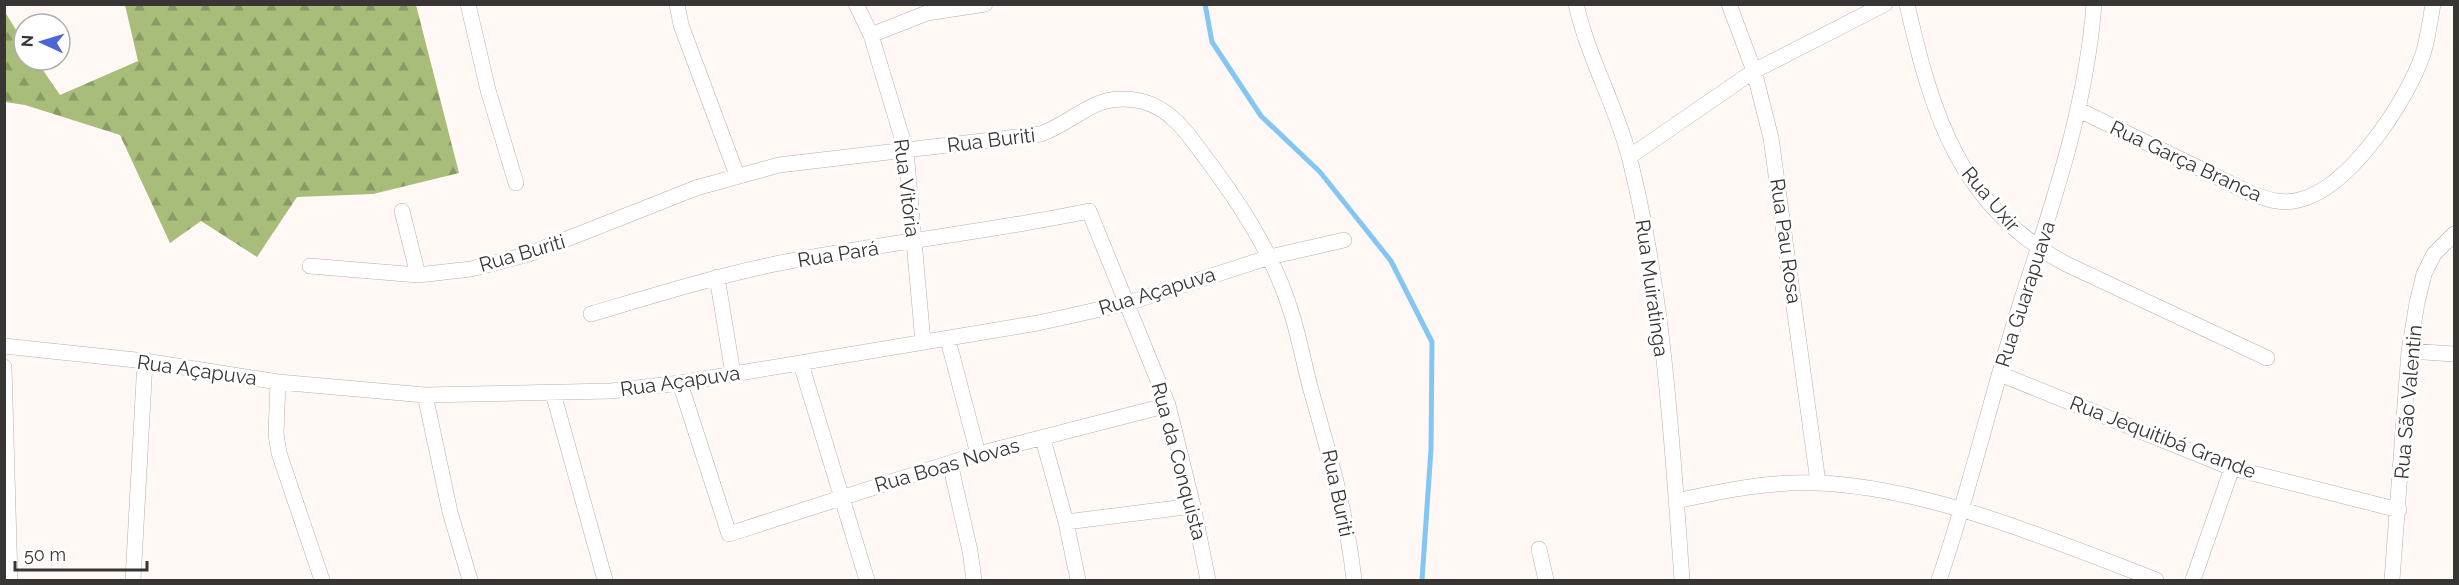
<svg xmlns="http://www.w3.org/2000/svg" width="2459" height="585" font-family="Raleway,sans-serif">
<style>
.forest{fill:url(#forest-firs)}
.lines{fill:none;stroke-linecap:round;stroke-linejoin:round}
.stream{stroke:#83c6f4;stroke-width:5}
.street-casing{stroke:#b6b0ad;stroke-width:16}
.street{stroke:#fff;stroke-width:15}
.labels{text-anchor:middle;stroke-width:6;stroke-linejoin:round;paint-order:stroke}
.street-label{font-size:20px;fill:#383635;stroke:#fff}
</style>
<defs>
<pattern id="forest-firs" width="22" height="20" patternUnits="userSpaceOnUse" patternTransform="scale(1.5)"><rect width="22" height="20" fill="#a7bd79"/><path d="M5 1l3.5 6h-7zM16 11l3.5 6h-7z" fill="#899a64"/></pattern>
</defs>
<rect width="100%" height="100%" fill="#fff8f5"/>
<!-- forest -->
<path class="forest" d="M125,5H416L459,173L373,194L297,197L257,257L201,221L170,243L120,135L25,105L5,102V12L24,43V60H36L60,95L138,61Z"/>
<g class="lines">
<!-- stream -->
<path class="stream" d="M1205,4L1212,42L1261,116L1320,172L1391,261L1432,342L1431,449L1422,580"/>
<defs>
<path id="street" d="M468,4L488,90L516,183
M677,4L681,25L737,175
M856,4L871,35L906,151L923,342
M1576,4C1588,58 1617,107 1630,160C1664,297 1672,440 1682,580
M1729,4L1754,71L1771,138L1818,482
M1907,4C1932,115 1960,207 2066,264L2267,358
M871,35L927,13L985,4
M2079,110L2250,193C2267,199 2281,205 2299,200C2350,188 2407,101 2423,54C2428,38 2430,21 2433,4
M1629,157L1754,71L1885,4
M402,211L418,275
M310,266L418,275L471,269L529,254L696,188L779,165L1041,134C1080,119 1095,91 1141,101C1171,108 1188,134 1205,157C1241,205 1275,257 1292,315C1300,340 1304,365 1311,390C1329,453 1347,515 1354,580
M717,277L733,374
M591,314C652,296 713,277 775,264C879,243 985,233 1089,211L1168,405L1193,506L1208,580
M948,340L978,454
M4,346L145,361L278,382L425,395L611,391L680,383L1038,323L1128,303L1270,257L1344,240
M2409,351L2454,354
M801,364L867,580
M4,367L10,580
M2000,374L2232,468L2399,510
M278,382L276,434L279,453L322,580
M680,383L729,534L978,454L1168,405
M553,393L605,580
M425,395L450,512L470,580
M1043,439L1066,522L1078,580
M950,463L970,551L974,580
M1676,501C1723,491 1768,481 1816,483C1924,486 2055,541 2156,580
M1066,522L1193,506
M1539,549L1546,580
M133,580L145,361
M1939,580C1970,490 1991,396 2020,305C2052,205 2086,110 2094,4
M2193,580L2232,468
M2392,580L2409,351L2417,303L2424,274L2434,254L2454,234"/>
</defs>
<!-- street casing -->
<use href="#street" class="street-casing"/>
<!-- street -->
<use href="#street" class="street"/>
</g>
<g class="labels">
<!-- street labels -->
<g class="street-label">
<text transform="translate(991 140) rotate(-7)" y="7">Rua Buriti</text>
<text transform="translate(2186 161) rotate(25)" y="7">Rua Garça Branca</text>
<text transform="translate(907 188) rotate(83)" y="7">Rua Vitória</text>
<text transform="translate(1991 199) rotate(50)" y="7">Rua Uxir</text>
<text transform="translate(1786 241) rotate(82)" y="7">Rua Pau Rosa</text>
<text transform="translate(522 253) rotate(-16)" y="7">Rua Buriti</text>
<text transform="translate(838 254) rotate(-9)" y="7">Rua Pará</text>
<text transform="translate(1652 288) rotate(82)" y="7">Rua Muiratinga</text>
<text transform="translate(1157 291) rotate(-17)" y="7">Rua Açapuva</text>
<text transform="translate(2025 294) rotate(-72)" y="7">Rua Guarapuava</text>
<text transform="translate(197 370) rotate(8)" y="7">Rua Açapuva</text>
<text transform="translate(680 381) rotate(-8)" y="7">Rua Açapuva</text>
<text transform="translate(2408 402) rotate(-85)" y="7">Rua São Valentin</text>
<text transform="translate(2163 437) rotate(21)" y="7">Rua Jequitibá Grande</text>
<text transform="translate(1179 461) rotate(75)" y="7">Rua da Conquista</text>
<text transform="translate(947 465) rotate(-16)" y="7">Rua Boas Novas</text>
<text transform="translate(1338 493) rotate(78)" y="7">Rua Buriti</text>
</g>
</g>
<!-- border -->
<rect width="2459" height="585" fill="none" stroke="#383635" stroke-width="12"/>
<!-- north arrow -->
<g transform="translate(42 42) rotate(274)"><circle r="28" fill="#ffffff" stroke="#afafae" stroke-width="1.5"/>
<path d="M0-4.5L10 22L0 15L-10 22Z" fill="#4b66da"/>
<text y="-9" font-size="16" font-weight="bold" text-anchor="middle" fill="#383635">N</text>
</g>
<!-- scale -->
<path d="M15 561v9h132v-9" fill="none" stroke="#383635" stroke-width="3"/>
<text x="24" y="561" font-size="18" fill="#383635" stroke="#ffffff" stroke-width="4.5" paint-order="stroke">50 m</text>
</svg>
